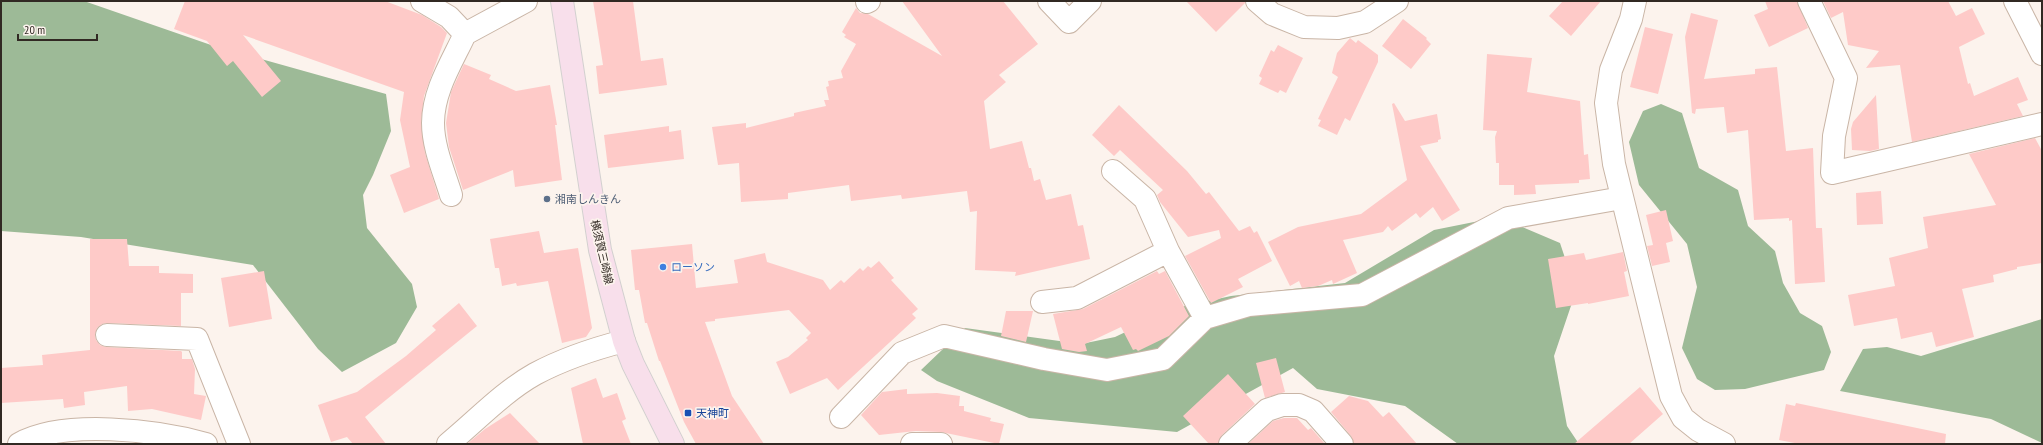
<svg xmlns="http://www.w3.org/2000/svg" width="2043" height="445" font-family="'PT Sans Narrow','Noto Sans JP',sans-serif">
<style>
.forest{fill:#9dba97}
.building{fill:#fecac8}
.lines{fill:none;stroke-linecap:round;stroke-linejoin:round}
.minor-casing{stroke:#c9b5a6;stroke-width:24}
.major-casing{stroke:#d2d0cf;stroke-width:24}
.minor{stroke:#fff;stroke-width:22}
.major{stroke:#f8dfeb;stroke-width:22}
.service-dot{fill:#5c6f8a;stroke:#fcf3ed;stroke-width:1.5}
.shop-dot{fill:#3f7fe0;stroke:#fcf3ed;stroke-width:1.5}
.transit-dot{fill:#1a4fb4;stroke:#fcf3ed;stroke-width:1.5}
.labels{text-anchor:middle;stroke-width:3.5;stroke-linejoin:round;paint-order:stroke}
.service-label{font-size:11px;fill:#4e5e75;stroke:#fcf3ed;text-anchor:start}
.street-label{font-size:11px;fill:#312923;stroke:#fcf3ed}
.shop-label{font-size:11px;fill:#366cbe;stroke:#fcf3ed;text-anchor:start}
.transit-label{font-size:11px;fill:#164399;stroke:#fcf3ed;text-anchor:start}
</style>
<rect width="100%" height="100%" fill="#fcf3ed"/>
<!-- forest -->
<path class="forest" d="M1,1H84L211,45L386,94L391,131L373,175L363,195L367,228L412,284L417,307L396,343L342,372L318,349L253,265L81,237L1,231Z
M1661,104L1682,113L1699,168L1738,190L1748,226L1775,251L1783,283L1800,313L1822,326L1831,352L1824,370L1745,389L1715,390L1697,379L1682,348L1697,287L1687,244L1639,185L1629,142L1643,111Z
M1499,217L1560,243L1576,291L1554,356L1567,426L1579,444H1458L1405,406L1317,389L1293,368L1177,432L1029,418L937,381L921,370L965,328L1081,344L1115,337L1176,308L1231,296L1345,283L1434,230Z
M2042,319V443L1991,419L1840,391L1863,349L1887,347L1921,356Z"/>
<!-- building -->
<path class="building" d="M185,1H385L422,15L441,27L447,33L424,96L421,122L425,153L439,199L404,213L390,175L410,167L400,120L404,92L243,35L281,81L262,97L233,61L227,66L207,41L174,29Z
M593,1H633L641,61L663,58L667,85L599,94L596,66L603,65Z
M902,1H1003L1038,44L999,75L1006,82L984,101L990,149L1022,141L1029,168H1031L1034,181L1040,179L1046,200L1071,194L1078,226L1083,225L1090,259L1015,276L1016,272L975,270L977,211L970,212L967,191L902,199L901,195L851,201L849,185L788,193V199L741,202L739,163L718,165L712,127L746,123V128L794,116V113L826,106L824,100H829L826,87L829,86L828,81L843,78L841,71L856,44L844,37L846,35L842,32L856,8L860,13L868,14L942,56Z
M1186,1H1245V3L1216,32Z
M1563,1H1601L1571,36L1549,16Z
M1765,1H1797L1808,28L1769,47L1754,15L1768,9Z
M1823,1H1948L1956,16L1972,8L1985,34L1959,47L1968,84L1970,83L1974,96L2018,77L2028,100L2017,104L2023,116L1912,142L1900,65L1866,68L1879,51L1848,45L1843,12L1831,18Z
M1691,13L1718,20L1704,79L1755,74V69L1777,67L1786,151L1813,148L1816,228H1822L1825,282L1795,284L1792,220L1789,221V218L1754,220L1748,130L1727,133L1724,107L1696,109L1695,114L1692,113L1685,37Z
M1403,19L1427,38L1426,39L1431,44L1411,69L1382,46Z
M1645,27L1673,34L1658,94L1630,87Z
M1350,38L1356,43L1358,40L1378,55V62L1350,121L1345,118L1337,135L1318,126L1321,120L1318,119L1338,77L1332,73L1337,53Z
M1278,45L1303,58L1286,93L1280,90L1278,93L1259,84L1262,78L1259,76L1271,50L1274,52Z
M1487,54L1532,58L1527,92L1580,101L1584,155L1588,154L1590,179L1579,180V183L1535,185L1536,194L1514,195V185H1499V163H1496L1495,137L1497,131L1483,130Z
M464,64L491,75L489,79L516,91L550,85L557,125H555L562,180L515,187L513,170L463,190L449,147L446,123L451,92Z
M1876,95L1879,149L1870,151L1852,150L1851,129L1853,122Z
M1394,103L1405,121L1437,114L1441,139L1438,140V142L1420,146L1460,210L1442,221L1433,207L1420,218L1416,213L1392,231L1388,226L1383,232L1343,240L1357,273L1333,284L1332,280L1318,286L1302,288L1299,281L1290,286L1268,242L1298,227L1361,214L1407,180L1392,104Z
M1119,105L1187,171L1206,194L1209,192L1239,231L1250,226L1254,233L1257,231L1272,261L1238,279L1243,287L1211,303L1185,256L1221,238L1219,230L1188,237L1160,202L1157,195L1163,190L1120,150L1114,156L1092,135Z
M669,126V132L681,130L684,159L608,168L604,135Z
M2035,138L2042,151V263L2017,267V269L1993,275L1994,282L1962,289L1974,337L1936,347L1932,332L1901,339L1897,318L1854,326L1848,295L1895,286L1889,258L1928,248L1923,217L1996,205L1969,154Z
M1881,191L1883,224L1857,225L1856,193Z
M1666,210L1673,241L1666,243L1670,262L1652,266L1647,246L1653,245L1646,215Z
M539,231L544,253L578,248L592,328L586,337L562,343L548,281L517,286L516,283L502,286L499,268H495L490,239Z
M90,239H127L129,266H159V273L193,274V293H181V326L107,323L102,324L97,328L95,335L96,340L100,345L106,347L181,351L182,352V359H192L195,369L194,394L206,396L201,420L152,409L128,411L127,386L84,392L85,405L64,408L63,399L1,403V368L43,365L42,355L90,350Z
M692,244L696,288L738,283L734,260L765,253L767,262L823,280L830,290L841,280L844,283L860,268L863,271L868,266L871,268L879,261L894,278L891,280L918,309L912,314L916,318L838,390L827,378L790,394L776,362L788,357L808,340L806,338L811,333L789,310L715,319V321L705,322L732,396L764,444H696L684,422L660,361H659L647,323H645L639,290H635L631,250Z
M1623,252L1627,271L1624,272L1629,296L1588,304V303L1556,308L1548,259L1584,253L1586,260Z
M264,271L272,319L229,327L221,278Z
M1157,271L1159,274L1165,271L1189,316L1169,336L1138,351L1136,349L1133,350L1121,327L1085,344L1087,351L1079,352L1062,349L1053,314L1083,309Z
M459,303L477,326L365,417L386,444H353L347,437L331,442L318,405L357,392L406,356L436,330L432,326Z
M1006,311H1033L1026,342L1001,336Z
M1276,358L1285,392L1265,398L1256,363Z
M1228,374L1255,404L1222,435L1218,444H1209L1183,416Z
M596,378L603,398L617,393L626,419L622,421L631,444H583L571,388Z
M1640,387L1663,414L1629,444H1574Z
M907,389V394L937,393L960,396L959,406H964V411L991,418L990,421L1004,424L999,444L941,432L916,431L879,435L861,415L882,392Z
M1349,396L1368,401L1383,417L1389,412L1417,444H1354L1351,436L1331,412Z
M1796,403L1946,434L1945,444H1800L1779,440L1786,404L1795,406Z
M510,413L540,444H467L485,429Z
M1284,418H1297L1308,430L1311,428L1325,444H1248L1273,421Z"/>
<g class="lines">
<defs>
<path id="minor" d="M422,1L449,17L465,34L526,1
M1049,1L1069,22L1090,1
M1257,1L1272,14L1304,27L1338,28L1365,22L1397,1
M1635,1L1631,19L1611,70L1606,103L1614,164L1671,396L1683,418L1698,430L1724,444
M1809,1L1846,78L1834,136L1832,173L2042,124
M2015,1L2042,54
M867,2L869,1
M1113,171L1145,199L1168,251
M451,195C444,172 433,147 433,123C433,91 452,62 465,34
M1042,302L1077,298L1168,251L1205,318
M107,335L197,339L239,444
M841,417L902,353L944,336L1044,359L1107,370L1163,359L1205,318L1249,305L1362,295L1508,218L1622,198
M19,444C63,419 158,430 206,444
M448,444C476,421 503,392 535,374C563,359 593,349 624,341
M912,444H941
M1230,444L1267,410L1282,405H1299L1313,411L1342,444"/>
<path id="major" d="M562,1L600,250L624,341L633,364L673,444"/>
</defs>
<!-- minor casing -->
<use href="#minor" class="minor-casing"/>
<!-- major casing -->
<use href="#major" class="major-casing"/>
<!-- minor -->
<use href="#minor" class="minor"/>
<!-- major -->
<use href="#major" class="major"/>
</g>
<!-- markers -->
<circle class="service-dot" cx="547" cy="199" r="4"/>
<circle class="shop-dot" cx="663" cy="267" r="4"/>
<rect class="transit-dot" x="684" y="409" width="8" height="8" rx="2"/>
<g class="labels">
<!-- service labels -->
<g class="service-label">
<text x="555" y="203">湘南しんきん</text>
</g>
<!-- street labels -->
<g class="street-label">
<text transform="translate(602 252) rotate(77)" y="4">横須賀三崎線</text>
</g>
<!-- shop labels -->
<g class="shop-label">
<text x="671" y="271">ローソン</text>
</g>
<!-- transit labels -->
<g class="transit-label">
<text x="696" y="417">天神町</text>
</g>
</g>
<!-- border -->
<rect width="2043" height="445" fill="none" stroke="#312923" stroke-width="4"/>
<!-- scale -->
<path d="M18 34v6h79v-6" fill="none" stroke="#312923" stroke-width="2"/>
<text x="24" y="34" font-size="12" fill="#312923" stroke="#fcf3ed" stroke-width="3" paint-order="stroke">20 m</text>
</svg>
